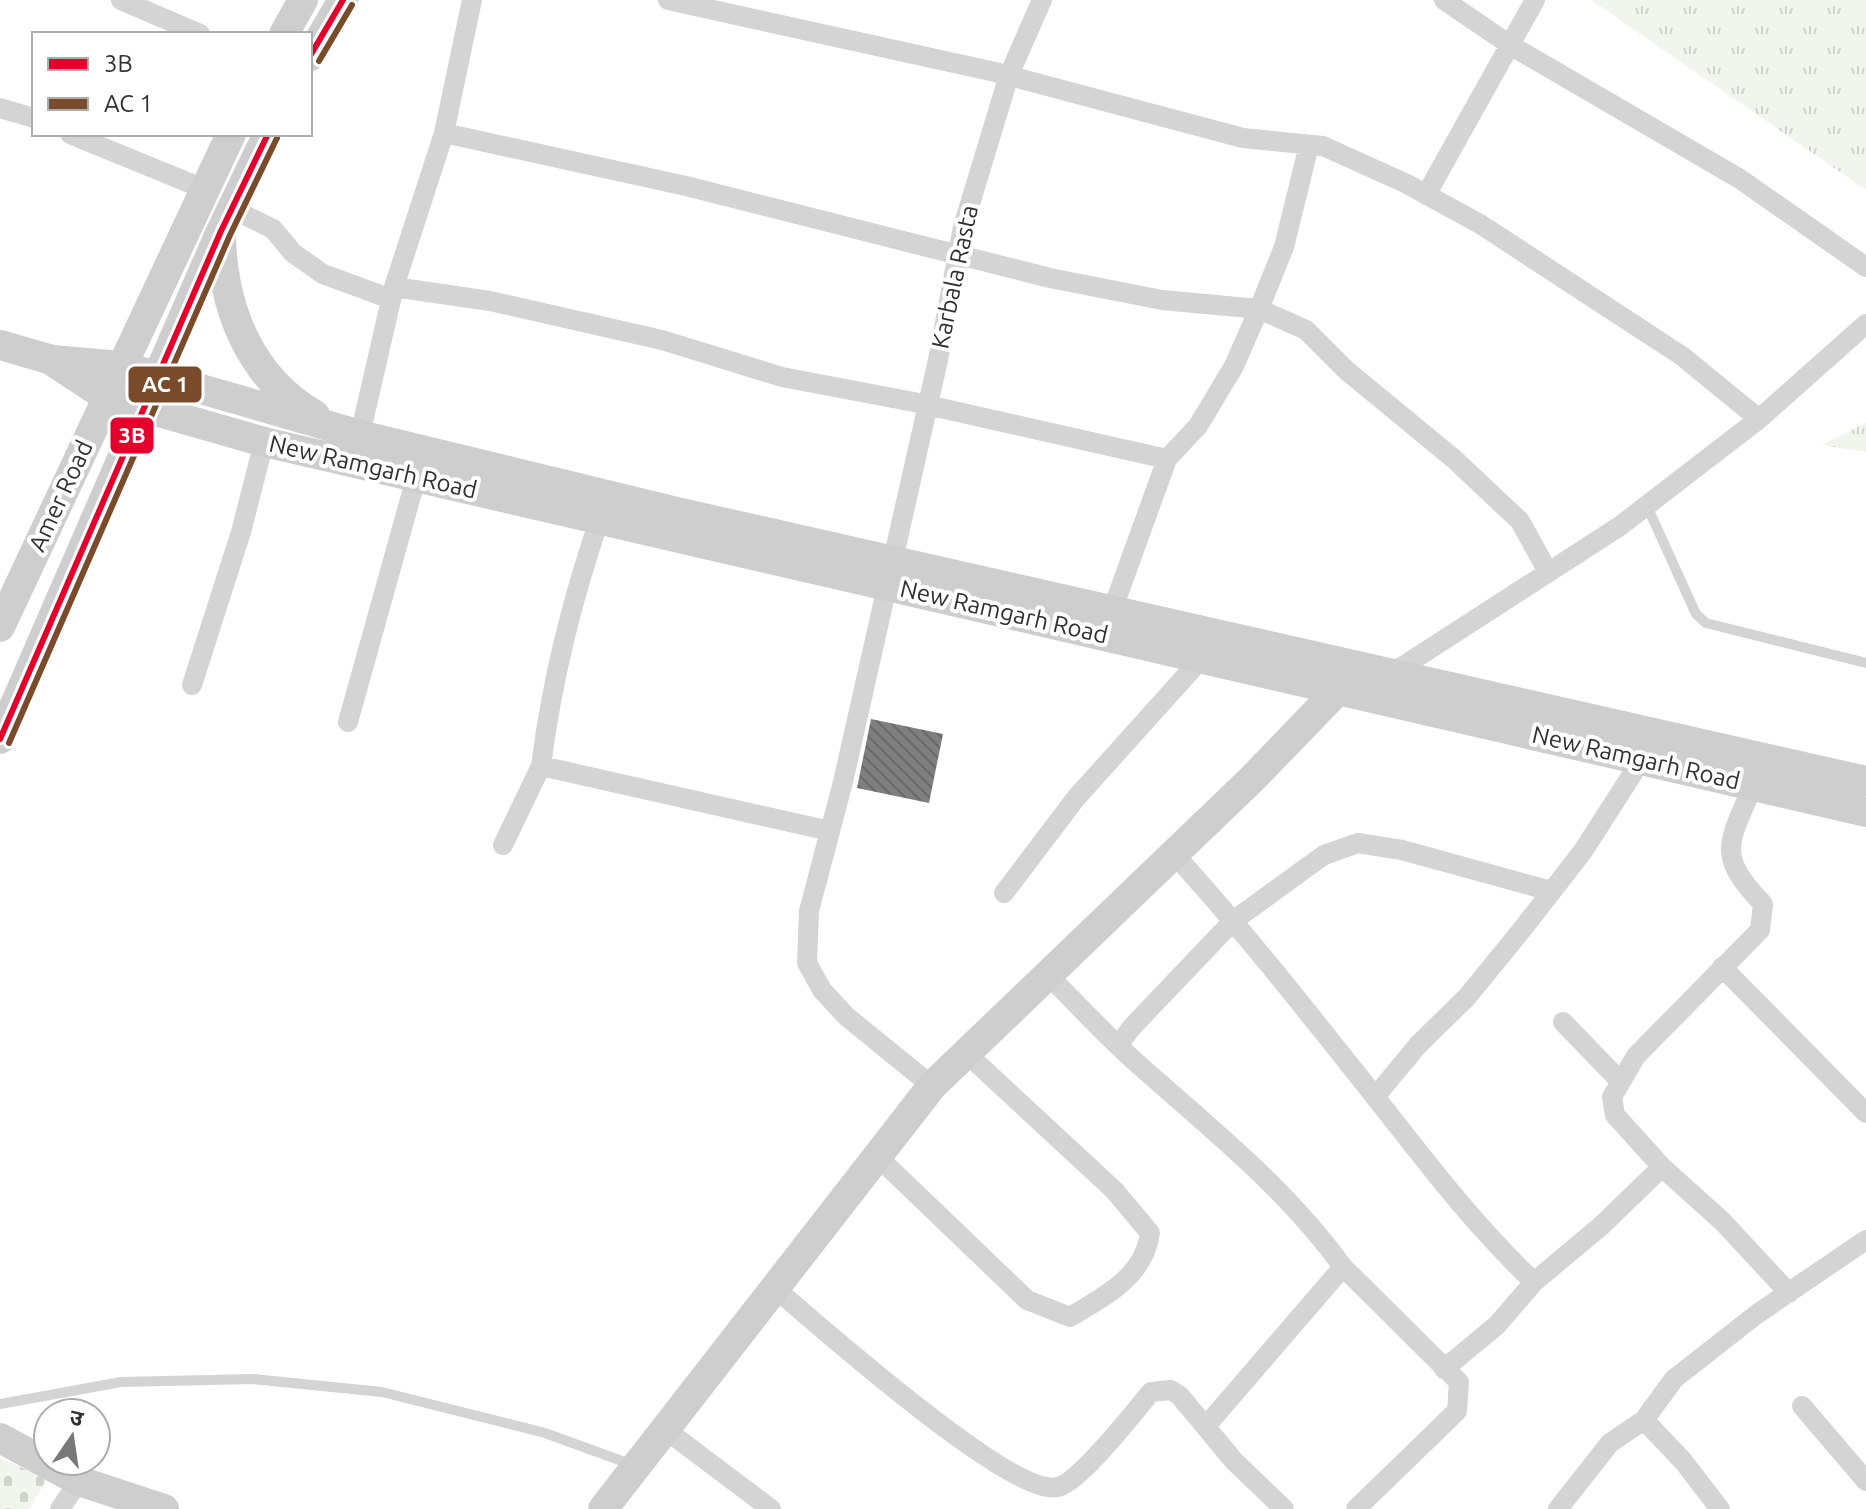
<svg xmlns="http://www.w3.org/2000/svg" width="1866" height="1509" font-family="Ubuntu,'Noto Sans Devanagari',sans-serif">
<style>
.grass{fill:url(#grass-tufts)}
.cemetery{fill:url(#cemetery-stones)}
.building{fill:url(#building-back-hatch)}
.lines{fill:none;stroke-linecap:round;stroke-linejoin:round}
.lane{stroke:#d4d4d4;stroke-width:10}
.street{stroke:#d4d4d4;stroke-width:20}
.secondary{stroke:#cecece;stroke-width:30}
.bus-1-casing{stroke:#fff;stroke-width:12}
.bus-2-casing{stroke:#fff;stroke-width:12}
.bus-1{stroke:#e4002b;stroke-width:6}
.bus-2{stroke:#7a4b2a;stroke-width:6}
.labels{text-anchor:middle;stroke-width:8;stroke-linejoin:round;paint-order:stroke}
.street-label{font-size:24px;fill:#303030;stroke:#fff}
.line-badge{stroke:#fff;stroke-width:3}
.badge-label{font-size:22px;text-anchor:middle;font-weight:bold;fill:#fff}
</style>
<defs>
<pattern id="grass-tufts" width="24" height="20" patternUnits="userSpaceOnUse" patternTransform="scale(2)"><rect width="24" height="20" fill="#f2f5ed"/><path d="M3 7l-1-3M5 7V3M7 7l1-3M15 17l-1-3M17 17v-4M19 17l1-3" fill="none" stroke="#d0d2cc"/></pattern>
<pattern id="cemetery-stones" width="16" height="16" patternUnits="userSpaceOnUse" patternTransform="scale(2)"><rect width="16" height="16" fill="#f2f5ed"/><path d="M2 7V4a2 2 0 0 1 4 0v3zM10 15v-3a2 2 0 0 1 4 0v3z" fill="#d0d2cc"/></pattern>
<pattern id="building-back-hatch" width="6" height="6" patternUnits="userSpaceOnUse" patternTransform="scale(2)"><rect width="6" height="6" fill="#7f7f7f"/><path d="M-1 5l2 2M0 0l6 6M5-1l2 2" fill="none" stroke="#686868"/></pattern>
</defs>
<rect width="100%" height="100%" fill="#fff"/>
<!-- grass -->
<path class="grass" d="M1591,0H1866V189L1856,183Z
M1866,423V452L1821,445Z"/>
<!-- cemetery -->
<path class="cemetery" d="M0,1458L47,1479L29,1509H0Z"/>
<!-- building -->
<path class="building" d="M871,719L943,734L929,803L857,788Z"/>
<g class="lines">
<!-- lane -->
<path class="lane" d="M1647,506L1696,614L1706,623L1866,663
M0,1404L121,1382L253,1379L382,1392L545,1433L633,1465"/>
<!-- street -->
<path class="street" d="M121,0L200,34
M668,0L995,72L1243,138L1323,146L1407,184L1480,224L1682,356L1759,419
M1444,0L1510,45L1740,179L1866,267
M0,108L34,118
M444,133L686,186L1050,278L1162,300L1259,309L1306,330L1346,370L1454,459L1520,521L1548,572
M70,134L204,189
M1426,195L1535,0
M232,209L273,229L293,253L323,274L391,299
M394,287L490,301L662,340L782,377L914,402L1167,459
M360,435L394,287L444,133L472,0
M1112,611L1167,459L1198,426L1234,366L1259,309L1284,247L1309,145
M1391,674L1620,526L1759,419L1866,324
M192,685L241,532L264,442
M348,722L416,478
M541,766C552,680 572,599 600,518
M503,845L541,766L830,831
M1174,854C1245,932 1310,1015 1376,1098C1428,1164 1473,1224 1534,1282L1601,1226L1662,1167L1615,1115L1612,1097L1636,1056L1760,930L1763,904C1716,855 1728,844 1753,786
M1004,893L1076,798L1202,658
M1722,967L1866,1113
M1048,975C1078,1005 1107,1037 1139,1065C1211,1129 1286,1188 1343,1267
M1563,1022L1620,1081
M1121,1048L1122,1040L1132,1027L1233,921L1324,855L1358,843L1402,850L1551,891
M932,1086L846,1016L822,990L807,963L809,911L843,782L938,360L963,227L1009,75L1042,0
M1375,1097L1418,1045L1467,997L1524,927L1583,851L1642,759
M878,1157L1027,1300L1070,1317C1105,1296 1144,1277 1150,1233L1114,1190L966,1053
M1662,1167L1723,1222L1789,1293
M777,1290C818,1325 1013,1498 1058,1487C1081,1481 1134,1412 1151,1392L1171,1390L1180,1396L1234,1461L1284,1509
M1444,1369L1497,1325L1534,1282
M1802,1406L1866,1481
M1644,1420L1683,1461L1720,1509
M1206,1426L1343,1267L1459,1382L1457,1411L1356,1509
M666,1430L771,1509
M60,1509L79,1481
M1558,1509L1610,1443L1644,1420L1674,1379L1757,1314L1866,1240"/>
<!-- secondary -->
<path class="secondary" d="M284,34L303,0
M310,56L343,0
M221,237C223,309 250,378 315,415
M0,345L52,360L121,366L360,435L677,512L1866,781
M55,363L107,397L264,442L1866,812
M0,627L231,134
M0,739L221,231L268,134
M0,1438L79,1481L164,1509
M603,1509L932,1086L1252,779L1339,689L1352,685"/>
<defs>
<path id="bus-1" d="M310,56L343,0
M0,739L221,231L268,134"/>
<path id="bus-2" d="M319,61L352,5
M9,743L230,235L277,138"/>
</defs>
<!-- bus-1 casing -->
<use href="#bus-1" class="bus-1-casing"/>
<!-- bus-2 casing -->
<use href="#bus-2" class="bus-2-casing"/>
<!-- bus-1 -->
<use href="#bus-1" class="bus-1"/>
<!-- bus-2 -->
<use href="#bus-2" class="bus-2"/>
</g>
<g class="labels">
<!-- street labels -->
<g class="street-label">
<text transform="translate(955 277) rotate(-78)" y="8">Karbala Rasta</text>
<text transform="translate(373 467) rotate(13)" y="8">New Ramgarh Road</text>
<text transform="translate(61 496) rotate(-65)" y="8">Amer Road</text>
<text transform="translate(1004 612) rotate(13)" y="8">New Ramgarh Road</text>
<text transform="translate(1636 758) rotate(13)" y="8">New Ramgarh Road</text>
</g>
</g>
<g class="line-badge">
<rect x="127" y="365" width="76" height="39" rx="8" fill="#7a4b2a"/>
<rect x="109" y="416" width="46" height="39" rx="8" fill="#e4002b"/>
</g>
<g class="badge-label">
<text x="165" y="392">AC 1</text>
<text x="132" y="443">3B</text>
</g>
<!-- legend -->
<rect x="32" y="32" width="280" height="104" fill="#ffffff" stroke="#acacac" stroke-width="2"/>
<rect x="48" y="58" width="40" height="12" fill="#e4002b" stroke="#acacac" stroke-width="2"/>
<text x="104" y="72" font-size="24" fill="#303030">3B</text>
<rect x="48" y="98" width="40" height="12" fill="#7a4b2a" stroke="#acacac" stroke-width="2"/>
<text x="104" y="112" font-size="24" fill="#303030">AC 1</text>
<!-- north arrow -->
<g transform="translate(72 1437) rotate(13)"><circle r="38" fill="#ffffff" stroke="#acacac" stroke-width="2"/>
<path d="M0-6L14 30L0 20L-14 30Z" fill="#787878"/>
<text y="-12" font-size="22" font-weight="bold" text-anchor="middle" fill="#303030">उ</text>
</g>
</svg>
